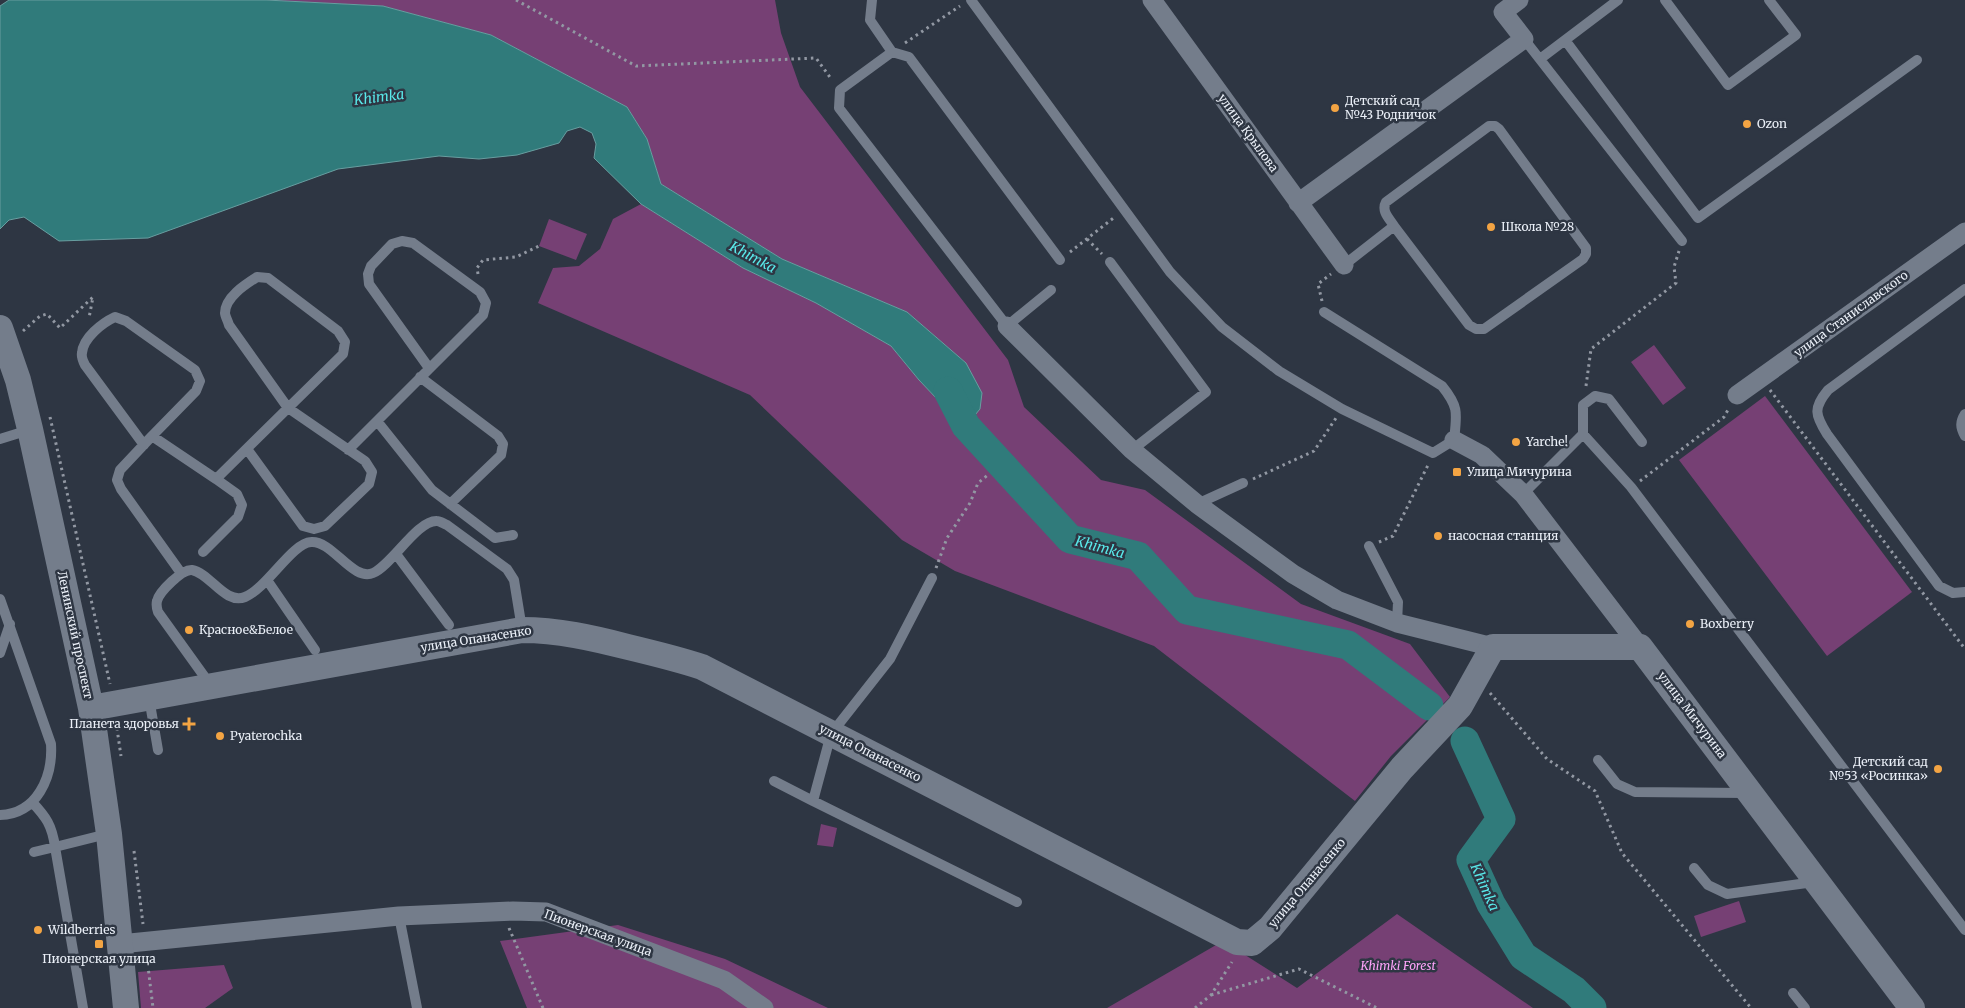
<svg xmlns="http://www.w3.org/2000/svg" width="1965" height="1008" font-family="Merriweather,serif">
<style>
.green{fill:#764074}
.water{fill:#307b7b;stroke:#689ea0}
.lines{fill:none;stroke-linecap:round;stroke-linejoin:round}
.river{stroke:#307b7b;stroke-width:29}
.path{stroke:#9298a3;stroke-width:3;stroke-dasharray:2.5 4;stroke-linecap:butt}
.lane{stroke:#747d8b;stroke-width:10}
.street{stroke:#747d8b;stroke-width:19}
.secondary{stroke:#747d8b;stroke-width:26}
.poi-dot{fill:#f3a443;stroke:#2e3643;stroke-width:2}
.labels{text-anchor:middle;stroke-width:5;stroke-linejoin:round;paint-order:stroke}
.poi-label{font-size:12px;fill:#ebf0f8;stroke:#2e3643;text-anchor:start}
.street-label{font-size:12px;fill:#ebf0f8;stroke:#2e3643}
.park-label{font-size:12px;font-style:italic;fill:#fda3f9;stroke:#2e3643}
.water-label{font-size:14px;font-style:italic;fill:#59e8e9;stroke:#2e3643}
</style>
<rect width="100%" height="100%" fill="#2e3643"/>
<!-- green -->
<path class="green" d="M266,0H775L781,33L800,87L1008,360L1024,407L1101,480L1145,490L1301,604L1410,644L1450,697L1391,756L1355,801L1154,646L955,571L902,540L750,395L538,303L553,268L579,266L600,249L613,219L641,204L743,268L816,303L891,346L919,380L955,418L966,426V363L907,312L782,259L661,184L647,139L627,107L491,35L383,6Z
M549,219L587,234L576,260L539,246Z
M1654,345L1686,388L1663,405L1631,362Z
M1765,396L1912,592L1827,656L1679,460Z
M821,824L837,828L833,847L817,845Z
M1739,901L1746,922L1701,937L1694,916Z
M1397,914L1533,1008H1107L1223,941L1297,988Z
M618,925L725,959L828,1008H527L500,941Z
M224,965L233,988L205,1008H141L138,972Z"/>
<!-- water -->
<path class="water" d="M9,0H266L383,6L491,35L627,107L647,139L661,184L782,259L907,312L966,363L982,393L980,409L966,426L955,418L919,380L891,346L816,303L743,268L641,204L594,158L596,144L592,133L580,127L567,131L559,143L517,155L479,159L439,156L338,169L148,238L59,241L24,217L9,220L0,229V6Z"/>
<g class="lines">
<!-- river -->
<path class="river" d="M948,391L966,426L1070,539L1138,556L1187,610L1348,645L1429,706
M1465,741L1501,819L1471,860L1491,904L1523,956L1574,990L1592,1008"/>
<!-- path -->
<path class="path" d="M516,0L636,66L816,58L832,80
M905,43L960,6
M1087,239L1102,254
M1070,252L1116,216
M478,274L477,268L483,260L516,257L539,246
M1322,301L1318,284L1331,274
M23,331L40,316L47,314L60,328L93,297L89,318
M1586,386L1591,349L1676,283L1674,267L1679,251
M1770,390L1965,649
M50,417L110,684
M1253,479L1314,451L1336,418
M1640,481L1724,417L1729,408
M1379,542L1393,536L1429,463
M936,568L947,538L970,503L978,483L989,474
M1490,693L1547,759L1595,791L1622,853L1751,1008
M116,722L121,756
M134,851L143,924
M509,928L543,1008
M147,958L153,1008
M1211,995L1299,969L1377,1008
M1195,1008L1211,995L1232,962"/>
<!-- lane -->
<path class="lane" d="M872,0L870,20L892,52
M971,0L1170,272L1222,327L1279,371L1342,409L1433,453L1454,440C1457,413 1459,407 1442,386L1324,312
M1665,0L1728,85L1796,35L1769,0
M1524,39L1682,241
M1565,40L1698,218L1917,60
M1540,59L1618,0
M1110,262L1206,392L1132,450
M1344,265L1394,226L1469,325L1476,329H1484L1583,259L1586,254V248L1499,129L1495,126H1489L1386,202C1381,211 1389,218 1394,226
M257,277L268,278L338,331L345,342L343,354L288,408L229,325C228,321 225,316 225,313C225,297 246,284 257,277Z
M1965,289L1828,390C1813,408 1815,415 1827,434L1939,586L1953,593L1965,592
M1051,290L1007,326L839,108L840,90L892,52L909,57L1060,260
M420,377L498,436L503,444L501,455L450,504
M1965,414C1960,422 1960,427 1965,436
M377,421L432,490L495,538L513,535
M0,439L29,430
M1642,442L1609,399L1595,396L1583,405V434L1631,487L1965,930
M144,445L85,365C83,361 81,357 82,353C83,338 102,323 115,317L126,321L195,370L200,381L196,391L152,436
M348,450L483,315L486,303L480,292L413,243L402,241L392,244L371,266L368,274L369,284L429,368
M1523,494L1583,434
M1197,504L1243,483
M1369,546L1398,602L1397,623
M203,552L238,517L242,505L237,494L216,479
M396,554L449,625
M181,573L121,489L117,480L120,470L152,436L216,479L288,408L365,461L372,472L369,484L325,526L314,529L303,526L247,449
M932,578L890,659L831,734L813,801L1017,902
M267,580L315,650
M0,599L51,744C53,777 37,814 0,815
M0,653L10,624
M206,686L204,676L158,612C157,609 156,605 157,601C159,592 182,569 192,570C210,573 225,605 245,597C267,588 292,543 311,542C332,540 353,582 373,573C392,565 417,520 437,521C440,521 444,524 447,525L507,569L514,580L522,629
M149,698L158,750
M1598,760L1617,784L1635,792L1746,793
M774,781L813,801
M32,802C46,817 52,825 55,847L107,834
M34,852L55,847L83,1008
M1694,868L1708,885L1727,894L1814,882
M399,916L417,1008
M1793,993L1805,1008"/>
<!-- street -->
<path class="street" d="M1152,0L1344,265
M1298,203L1524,39L1503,12L1519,0
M1007,326L1132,450L1197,504L1293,574L1337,600L1397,623L1493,647
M1737,395L1965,232
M1454,440L1482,455L1523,494L1640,647
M120,944L399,916L513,911L546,912L724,980L764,1008"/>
<!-- secondary -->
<path class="secondary" d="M0,328L18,380L30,429L91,708L109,834L126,1008
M91,708L522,630C558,630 593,638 628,647C653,653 678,659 702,667L1237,942L1252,943L1270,928L1402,768L1460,706L1493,647H1640L1912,1008"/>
</g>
<!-- markers -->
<g class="poi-dot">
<circle cx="1335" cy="108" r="5"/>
<circle cx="1747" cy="124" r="5"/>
<circle cx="1491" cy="227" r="5"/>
<circle cx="1516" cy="442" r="5"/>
<rect x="1452" y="467" width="10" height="10" rx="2.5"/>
<circle cx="1438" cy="536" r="5"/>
<circle cx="1690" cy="624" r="5"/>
<circle cx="189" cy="630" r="5"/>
<path d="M186.5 716.5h5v5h5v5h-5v5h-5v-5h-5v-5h5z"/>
<circle cx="220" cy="736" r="5"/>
<circle cx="1938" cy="769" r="5"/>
<circle cx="38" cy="930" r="5"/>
<rect x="94" y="939" width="10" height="10" rx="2.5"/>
</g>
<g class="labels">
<!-- poi labels -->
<g class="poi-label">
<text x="1345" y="105">Детский сад<tspan x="1345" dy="14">№43 Родничок</tspan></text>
<text x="1757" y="128">Ozon</text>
<text x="1501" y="231">Школа №28</text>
<text x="1526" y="446">Yarche!</text>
<text x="1467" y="476">Улица Мичурина</text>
<text x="1448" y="540">насосная станция</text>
<text x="1700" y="628">Boxberry</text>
<text x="199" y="634">Красное&amp;Белое</text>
<text x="179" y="728" text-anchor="end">Планета здоровья</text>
<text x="230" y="740">Pyaterochka</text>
<text x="1928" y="766" text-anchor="end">Детский сад<tspan x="1928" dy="14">№53 «Росинка»</tspan></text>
<text x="48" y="934">Wildberries</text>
<text x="99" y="963" text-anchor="middle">Пионерская улица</text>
</g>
<!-- street labels -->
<g class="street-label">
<text transform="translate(1248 133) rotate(54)" y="4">улица Крылова</text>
<text transform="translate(1851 314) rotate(-36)" y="4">улица Станиславского</text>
<text transform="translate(75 635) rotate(78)" y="4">Ленинский проспект</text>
<text transform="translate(476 639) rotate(-9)" y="4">улица Опанасенко</text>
<text transform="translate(1692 715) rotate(53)" y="4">улица Мичурина</text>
<text transform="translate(870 753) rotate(27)" y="4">улица Опанасенко</text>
<text transform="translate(1307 883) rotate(-50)" y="4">улица Опанасенко</text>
<text transform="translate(598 933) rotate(20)" y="4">Пионерская улица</text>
</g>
<!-- park labels -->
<g class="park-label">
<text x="1398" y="970">Khimki Forest</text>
</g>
<!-- water labels -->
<g class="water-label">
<text transform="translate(379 97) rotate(-7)" y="5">Khimka</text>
<text transform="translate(753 257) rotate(28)" y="5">Khimka</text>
<text transform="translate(1100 547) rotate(15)" y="5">Khimka</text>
<text transform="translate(1485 887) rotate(66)" y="5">Khimka</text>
</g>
</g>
</svg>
